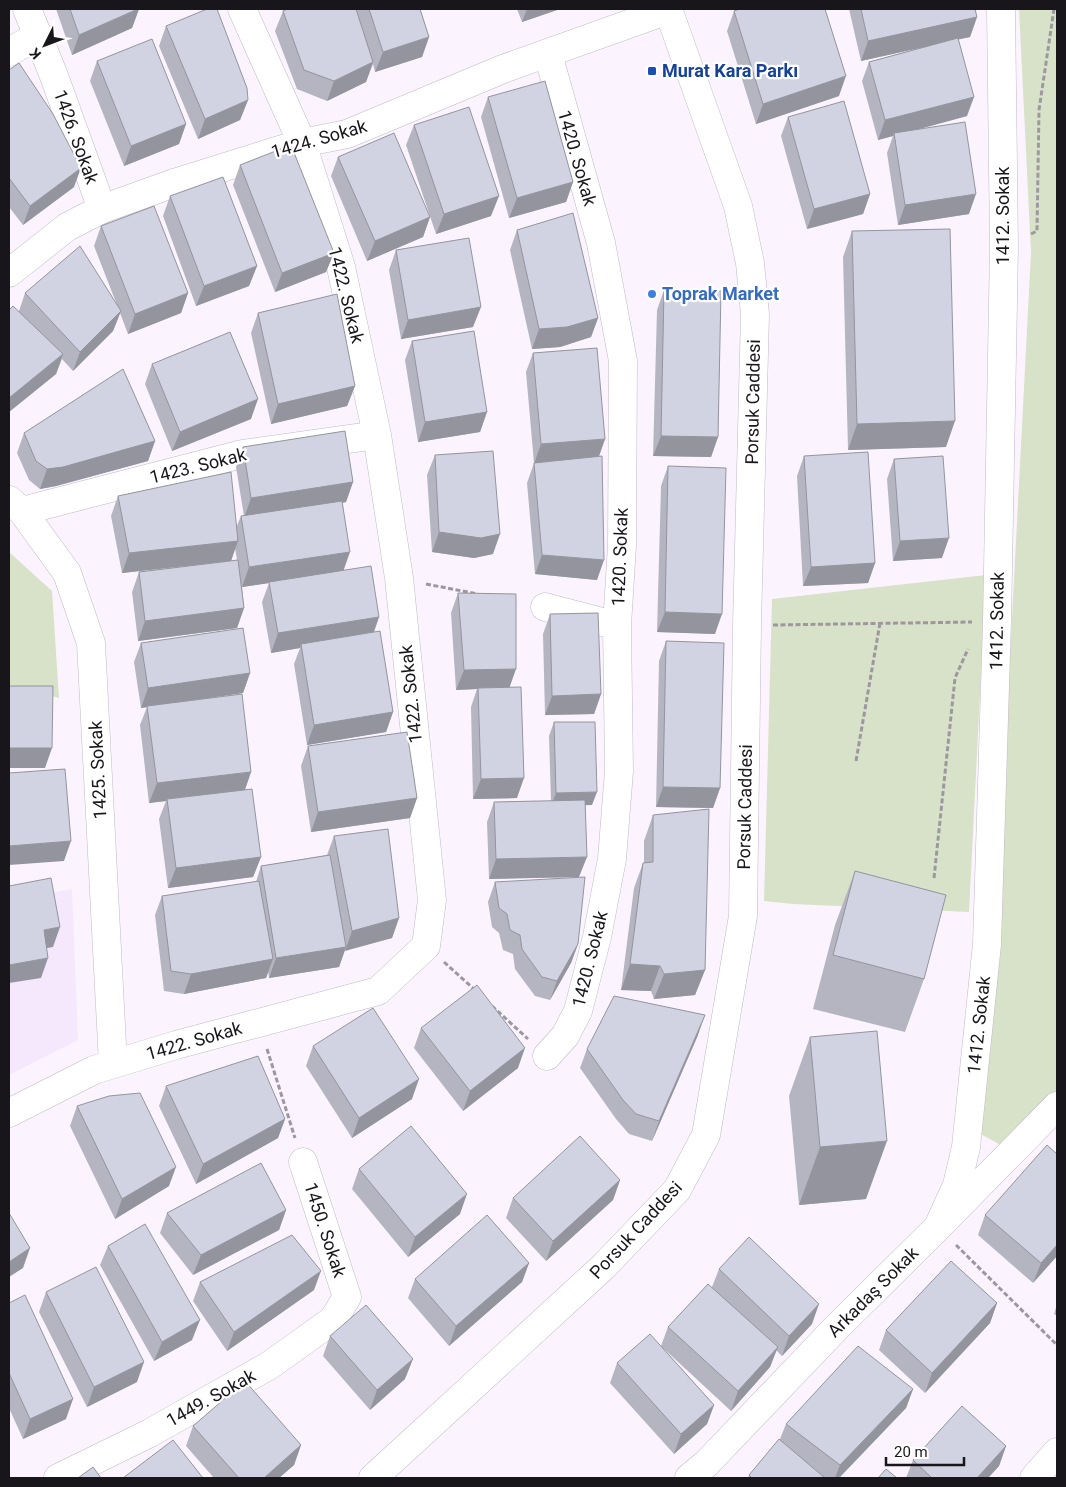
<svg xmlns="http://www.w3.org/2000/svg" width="1066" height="1487" font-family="Roboto,sans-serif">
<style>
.built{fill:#f5e8fd}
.green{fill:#d8e2c8}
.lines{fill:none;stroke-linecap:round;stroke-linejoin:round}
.minor-casing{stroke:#c1b9c6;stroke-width:29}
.path{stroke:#9d98a0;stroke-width:3;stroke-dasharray:5 2.5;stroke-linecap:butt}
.minor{stroke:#fff;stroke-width:28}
.wall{fill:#b5b5c2;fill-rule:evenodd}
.shaded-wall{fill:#93949e}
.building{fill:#d2d3e2;stroke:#93949e}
.transit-dot{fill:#1a4fb4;stroke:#fff;stroke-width:2}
.shop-dot{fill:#3f7fe0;stroke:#fff;stroke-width:2}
.labels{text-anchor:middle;stroke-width:4.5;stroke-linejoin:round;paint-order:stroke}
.transit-label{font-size:18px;font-weight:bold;fill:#164399;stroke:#fff;text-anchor:start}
.street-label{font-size:18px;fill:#19161b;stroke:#fff}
.shop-label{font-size:18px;font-weight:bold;fill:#366cbe;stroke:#fff;text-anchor:start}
</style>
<rect width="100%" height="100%" fill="#fbf4ff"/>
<!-- built -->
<path class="built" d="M72,889L78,1040L9,1075V900Z"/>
<!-- green -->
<path class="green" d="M1019,9H1057V1096L1004,1147L977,1132L997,907L1031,253Z
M9,552L52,591L59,698L9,685Z
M986,575L969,912L793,904L764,901L772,599Z"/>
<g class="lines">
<defs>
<path id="minor" d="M27,9L54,76L102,209
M9,52L39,35
M9,273L67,227L102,209L177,182L302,143L347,134L503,69L668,10
M9,500L22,511L67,573L91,643L113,1064
M22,511L242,454L377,435
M545,607L606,623
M547,1056L565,1036L578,1011L597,937L612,859L619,771L617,625L622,546L623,361L601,243L548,54
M9,1113L94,1070L176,1045L378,991L426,946L432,900L399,578L377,435L341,267L302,143L242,9
M938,1227L957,1185L966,1147L987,944L997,622L1004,248L1001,9
M58,1478L150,1433L270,1365L333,1320L347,1297L303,1162
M373,1478L603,1267L677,1190L706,1135L743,916L747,625L755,314L750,263L738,206L668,9
M689,1478L707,1463L836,1328L938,1227L1057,1106
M1034,1478L1057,1452"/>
</defs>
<!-- minor casing -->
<use href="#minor" class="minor-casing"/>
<!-- path -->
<path class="path" d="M1031,234L1037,231L1039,110L1054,9
M426,584L478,594
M773,625L972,622
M856,761L880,623
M934,878L955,678L968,649
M444,962L475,990
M492,1006L528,1039
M267,1049L295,1138
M956,1245L1057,1345"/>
<!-- minor -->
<use href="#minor" class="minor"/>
</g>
<!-- wall -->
<path class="wall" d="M56,9H139L132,28L72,55Z
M287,9H420L429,37L422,57L375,72L373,64L366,82L327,101L297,89L275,31L283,11Z
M517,9H560L522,22Z
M849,9H975L977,17L970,37L958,39L967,116L918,129L969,214L898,225L887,153L893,136L878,140L862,81L869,62L940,43L861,61Z
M734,11L839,96L756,124L727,31Z
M166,26L248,100L240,120L198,139L159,46Z
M97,61L186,124L179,144L124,166L90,81Z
M9,70L74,187L23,225L9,207Z
M488,97L573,182L566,202L509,218L481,117Z
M788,117L870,194L863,214L807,229L781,136Z
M414,125L491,216L436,234L406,145Z
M338,157L430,217L423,237L367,261L331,176Z
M240,165L334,253L326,272L275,292L233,185Z
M170,196L257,266L249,286L196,306L163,216Z
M101,226L188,293L181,313L128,334L120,313L113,331L73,371L62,359L56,374L9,412V310L19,311L25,293L117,305L94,246Z
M517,230L598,318L591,337L560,347L532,349L510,250Z
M852,231L946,447L848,450L843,257Z
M396,250L473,327L401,339L389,270Z
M664,290L718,437L711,457L653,456L657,310Z
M258,313L355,386L347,406L271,424L251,333Z
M412,341L487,412L480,432L418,442L405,360Z
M533,353L605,439L599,456L597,580L535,574L527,483L534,463L526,372Z
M152,364L251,419L172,451L145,384Z
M24,433L155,441L148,461L56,486L40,489L29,480L17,453Z
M243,447L353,482L346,502L343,503L344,570L379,617L374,632L393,712L386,732L307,745L294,664L300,648L271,653L262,602L269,583L242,587L244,608L237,628L138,641L132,592L139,572L230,561L122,573L111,516L118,496L236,528L241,516H244L236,467ZM235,548L237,560L231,561Z
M435,455L493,554L474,558L432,552L427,475Z
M804,456L875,563L868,583L803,586L797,476Z
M894,459L942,558L893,561L887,479Z
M668,466L715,634L657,632L661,486Z
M458,593L510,687L517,798L473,799L471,707L477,689L456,690L451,613Z
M550,614L601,694L594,714L545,715L543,634Z
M666,641L720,788L713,808L656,807L659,661Z
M141,643L250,673L243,693L192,700L251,772L245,790L261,857L253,877L168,888L159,819L166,801L149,803L140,725L147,707L141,708L134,662Z
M554,722L592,805H585L579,877L489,879L487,822L494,802L551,801L549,736Z
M308,746L417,798L410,818L311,832L301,766Z
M653,815L705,970L695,995L654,999L651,991L621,990L634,888L643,863H644V841Z
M334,836L399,918L392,938L345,950L339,967L269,978L268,972L266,978L184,994L164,991L155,915L162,896L256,882L261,866L327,855Z
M855,871L924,979L905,1032L813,1009L835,925Z
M495,882L578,944L571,963L550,1000L535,996L515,969L513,954L503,950L499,933L492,927L488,902Z
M421,1028L518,1068L463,1111L414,1048Z
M698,1035L652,1141L629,1134L616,1119L580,1068L587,1049Z
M810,1037L866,1199L799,1205L789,1096Z
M313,1046L412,1099L352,1138L306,1066Z
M166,1086L285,1119L278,1138L196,1184L159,1106Z
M77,1106L169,1186L115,1219L70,1126Z
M1057,1154V1256L1033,1283L978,1235L985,1215Z
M359,1169L460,1214L408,1257L352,1189Z
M620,1180L613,1200L546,1261L506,1218L513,1198Z
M286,1210L279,1230L193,1275L160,1233L167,1213Z
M108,1246L192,1340L154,1361L100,1265Z
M529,1263L522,1282L449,1346L408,1298L415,1279Z
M719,1269L812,1324L782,1356L776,1350L770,1367L731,1411L663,1348L714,1405L707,1424L674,1454L610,1383L617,1363L661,1346L668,1327L712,1287Z
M200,1282L314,1290L227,1351L193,1301Z
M46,1292L137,1382L87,1407L39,1312Z
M9,1303L66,1419L23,1439L9,1408Z
M997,1303L990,1323L925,1393L879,1350L886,1330Z
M1057,1304V1316L1054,1314Z
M330,1336L405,1379L370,1410L323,1356Z
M913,1389L906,1408L839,1478H748L749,1475L780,1439L786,1424Z
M193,1426L301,1445L294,1465L279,1478H214L186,1446Z
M1006,1446L999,1466L988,1478H906L913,1460Z"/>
<!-- shaded-wall -->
<path class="shaded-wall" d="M139,9L132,28L72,55L79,35Z
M527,9H560L522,22Z
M977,17L970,37L861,61L868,41Z
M429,37L422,57L375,72L383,52Z
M373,62L366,82L327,101L334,81Z
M846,76L839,96L756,124L763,104Z
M974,97L967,116L894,136V133L893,136L878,140L885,120Z
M248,100L240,120L198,139L205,119Z
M186,124L179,144L124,166L131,146Z
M81,168L74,187L23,225L30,206Z
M573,182L566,202L509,218L517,198Z
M870,194L863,214L807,229L814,209Z
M976,194L969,214L898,225L905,205Z
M499,196L491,216L436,234L444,214Z
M430,217L423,237L367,261L375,241Z
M334,253L326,272L275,292L282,273Z
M257,266L249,286L196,306L204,286Z
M188,293L181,313L128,334L135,314Z
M481,307L473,327L401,339L408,320Z
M121,311L113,331L73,371L80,352Z
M598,318L591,337L560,347L532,349L539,329Z
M63,354L56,374L9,412V398Z
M355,386L347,406L271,424L278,404Z
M258,399L251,419L172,451L180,432Z
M487,412L480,432L418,442L425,422Z
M955,421L946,447L848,450L857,424Z
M661,436L718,437L711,457L653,456Z
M605,439L598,459L534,464L541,444Z
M155,441L148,461L56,486L40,489L47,469Z
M353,482L346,502L244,518L251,498Z
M439,532L500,534L493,554L474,558L432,552Z
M949,538L942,558L893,561L900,541Z
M238,541L231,561L122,573L129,553Z
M350,552L343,572L242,587L249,567Z
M542,555L604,560L597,580L535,574Z
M875,563L868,583L803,586L811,567Z
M244,608L237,628L138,641L145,621Z
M665,612L722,614L715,634L657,632Z
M379,617L372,637L301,644L300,648L271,653L278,633Z
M516,669L509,689L478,688L477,689L456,690L464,670Z
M250,673L243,693L141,708L148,688Z
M601,694L594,714L545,715L552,696Z
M393,712L386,732L307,745L314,725Z
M9,748H52L45,768H9Z
M251,772L244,792L167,799L166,801L149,803L157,783Z
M524,778L517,798L473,799L481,779Z
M663,787L720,788L713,808L656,807Z
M597,792L592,805L551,806L556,793Z
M417,798L410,818L311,832L318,812Z
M71,841L64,861L9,865V846Z
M261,857L253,877L168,888L176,868Z
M587,857L579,877L489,879L496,859Z
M399,918L392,938L345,951L352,931Z
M60,927L53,947L36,950L44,930Z
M578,944L571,963L550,1000L557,981Z
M346,947L339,967L269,978L276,958Z
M48,958L41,978L9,983V965Z
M273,959L266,978L184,994L191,974Z
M630,964L660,966L651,991L621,990Z
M705,970L695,995L654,999L664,974Z
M705,1015L698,1035L652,1141L659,1121Z
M525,1048L518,1068L463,1111L470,1091Z
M419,1079L412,1099L352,1138L359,1118Z
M285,1119L278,1138L196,1184L203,1164Z
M887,1141L866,1199L799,1205L820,1147Z
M176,1167L169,1186L115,1219L122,1199Z
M620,1180L613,1200L546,1261L553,1241Z
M467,1194L460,1214L408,1257L415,1237Z
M286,1210L279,1230L193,1275L201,1255Z
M1057,1245V1256L1033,1283L1041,1263Z
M30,1248L23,1268L9,1277V1262Z
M529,1263L522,1282L449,1346L456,1326Z
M321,1271L314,1290L227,1351L234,1332Z
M997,1303L990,1323L925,1393L932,1373Z
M819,1304L812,1324L782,1356L789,1336Z
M200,1320L192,1340L154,1361L162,1342Z
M778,1347L770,1367L731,1411L738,1391Z
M413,1359L405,1379L370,1410L377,1390Z
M144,1362L137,1382L87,1407L94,1387Z
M913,1389L906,1408L839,1478H835L840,1465Z
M73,1399L66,1419L23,1439L30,1419Z
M714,1405L707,1424L674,1454L681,1434Z
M301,1445L294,1465L279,1478H264Z
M1006,1446L999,1466L988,1478H977Z"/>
<!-- building -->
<path class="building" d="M70,9H138L79,35Z
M207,9H217L247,88L248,100L205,119L166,26Z
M287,9H356L373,62L334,81L304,70L283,11Z
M369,9H420L429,37L383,52Z
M740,9H825L846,76L763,104L734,11Z
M861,9H975L977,17L868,41Z
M958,38L974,97L885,120L869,62Z
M152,39L186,124L131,146L97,61Z
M19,63L53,114L81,168L30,206L9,178V70Z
M545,81L573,182L517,198L488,97Z
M844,101L870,194L814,209L788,117Z
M469,107L499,196L444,214L414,125Z
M965,122L976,194L905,205L894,133Z
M394,133L430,217L375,241L338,157Z
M291,145L334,253L282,273L240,165Z
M223,177L257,266L204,286L170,196Z
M154,206L188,293L135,314L101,226Z
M573,213L598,318L567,327L539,329L517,230Z
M950,229L955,421L857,424L852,231Z
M469,238L481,307L408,320L396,250Z
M80,246L121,311L80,352L25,293Z
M664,290L721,291L718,437L661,436Z
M337,294L355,386L278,404L258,313Z
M13,306L63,354L9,398V310Z
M474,331L487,412L425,422L412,341Z
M230,332L258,399L180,432L152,364Z
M597,348L605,439L541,444L533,353Z
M123,369L155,441L63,467L47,469L36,461L24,433Z
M345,431L353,482L251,498L243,447Z
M493,451L500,534L481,538L439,532L435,455Z
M868,452L875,563L811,567L804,456Z
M602,456L604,560L542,555L534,463Z
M943,456L949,538L900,541L894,459Z
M668,466L726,468L722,614L665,612Z
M231,472L238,541L129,553L118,496Z
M342,501L350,552L249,567L241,516Z
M238,560L244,608L145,621L139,572Z
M371,566L379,617L278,633L269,582Z
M458,593L516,594V669L464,670Z
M598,613L601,694L552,696L550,614Z
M243,628L250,673L148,688L141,643Z
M380,631L393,712L314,725L301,644Z
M666,641L724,643L720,788L663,787Z
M9,686H53L52,748H9Z
M521,687L524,778L481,779L478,688Z
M242,694L251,772L157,783L147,706Z
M554,722H595L597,792L556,793Z
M407,732L417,798L318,812L308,746Z
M65,769L71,841L9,846V773Z
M252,789L261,857L176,868L167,799Z
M585,800L587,857L496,859L494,802Z
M709,809L705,970L664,974L660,966L630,964L643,863L653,862V815Z
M388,829L399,918L352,931L334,836Z
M330,855L346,947L276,958L261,866Z
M855,871L946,895L924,979L833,955Z
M585,877L578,944L557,981L542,977L522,949L520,935L510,930L507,914L499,908L495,882Z
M51,878L60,927L44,930L48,958L9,965V886Z
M259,881L273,959L191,974L171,971L162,896Z
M477,985L525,1048L470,1091L421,1028Z
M614,996L705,1015L659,1121L636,1114L623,1100L587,1049Z
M373,1008L419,1079L359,1118L313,1046Z
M877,1031L887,1141L820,1147L810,1037Z
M258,1056L285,1119L203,1164L166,1086Z
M140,1093L176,1167L122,1199L77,1106L109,1096Z
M411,1126L467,1194L415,1237L359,1169Z
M580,1136L620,1180L553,1241L513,1198Z
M1047,1145L1057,1154V1245L1041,1263L985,1215Z
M261,1163L286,1210L201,1255L167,1213Z
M9,1213L30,1248L9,1262Z
M487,1215L529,1263L456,1326L415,1279Z
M145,1224L200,1320L162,1342L108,1246Z
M292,1235L321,1271L234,1332L200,1282Z
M749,1237L819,1304L789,1336L719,1269Z
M951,1261L997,1303L932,1373L886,1330Z
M96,1267L144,1362L94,1387L46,1292Z
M708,1284L778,1347L738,1391L668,1327Z
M25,1295L73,1399L30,1419L9,1373V1303Z
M366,1305L413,1359L377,1390L330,1336Z
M650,1334L714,1405L681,1434L617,1363Z
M858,1346L913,1389L840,1465L786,1424Z
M245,1381L301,1445L264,1478H239L193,1426Z
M962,1406L1006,1446L977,1478H932L913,1460Z
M779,1439L825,1478H752L749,1475Z
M173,1440L203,1478H123Z
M93,1467L101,1478H78Z
M886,1469L897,1478H878Z"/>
<!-- markers -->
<rect class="transit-dot" x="647" y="66" width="10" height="10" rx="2.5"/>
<circle class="shop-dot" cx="652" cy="294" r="5"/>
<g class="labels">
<!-- transit labels -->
<g class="transit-label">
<text x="662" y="77">Murat Kara Parkı</text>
</g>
<!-- street labels -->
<g class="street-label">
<text transform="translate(76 137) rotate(70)" y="6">1426. Sokak</text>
<text transform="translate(319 139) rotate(-16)" y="6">1424. Sokak</text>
<text transform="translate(577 158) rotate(74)" y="6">1420. Sokak</text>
<text transform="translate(1003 216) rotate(-90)" y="6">1412. Sokak</text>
<text transform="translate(346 295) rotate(76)" y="6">1422. Sokak</text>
<text transform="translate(753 402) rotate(-89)" y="6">Porsuk Caddesi</text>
<text transform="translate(198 466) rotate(-14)" y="6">1423. Sokak</text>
<text transform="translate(620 557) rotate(-88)" y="6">1420. Sokak</text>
<text transform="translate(997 621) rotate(-89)" y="6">1412. Sokak</text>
<text transform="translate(411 694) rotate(-96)" y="6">1422. Sokak</text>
<text transform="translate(98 770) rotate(-93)" y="6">1425. Sokak</text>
<text transform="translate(745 807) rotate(-89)" y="6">Porsuk Caddesi</text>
<text transform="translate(590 959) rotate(-76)" y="6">1420. Sokak</text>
<text transform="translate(979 1025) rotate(-84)" y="6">1412. Sokak</text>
<text transform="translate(194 1041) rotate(-16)" y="6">1422. Sokak</text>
<text transform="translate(325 1230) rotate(72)" y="6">1450. Sokak</text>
<text transform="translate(636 1230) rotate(-47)" y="6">Porsuk Caddesi</text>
<text transform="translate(873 1292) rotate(-45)" y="6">Arkadaş Sokak</text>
<text transform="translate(211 1398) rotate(-29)" y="6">1449. Sokak</text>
</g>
<!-- shop labels -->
<g class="shop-label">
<text x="662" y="300">Toprak Market</text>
</g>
</g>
<!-- border -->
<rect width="1066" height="1487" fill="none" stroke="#19161b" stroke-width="20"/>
<!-- north arrow -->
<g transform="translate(45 45) rotate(228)" stroke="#ffffff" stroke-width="4" paint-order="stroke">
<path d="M0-4L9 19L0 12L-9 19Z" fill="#19161b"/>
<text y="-8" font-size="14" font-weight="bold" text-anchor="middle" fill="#19161b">K</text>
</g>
<!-- scale -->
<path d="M886 1457v8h78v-8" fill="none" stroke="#19161b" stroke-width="2.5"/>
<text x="894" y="1457" font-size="15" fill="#19161b" stroke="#ffffff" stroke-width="4" paint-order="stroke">20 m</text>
</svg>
